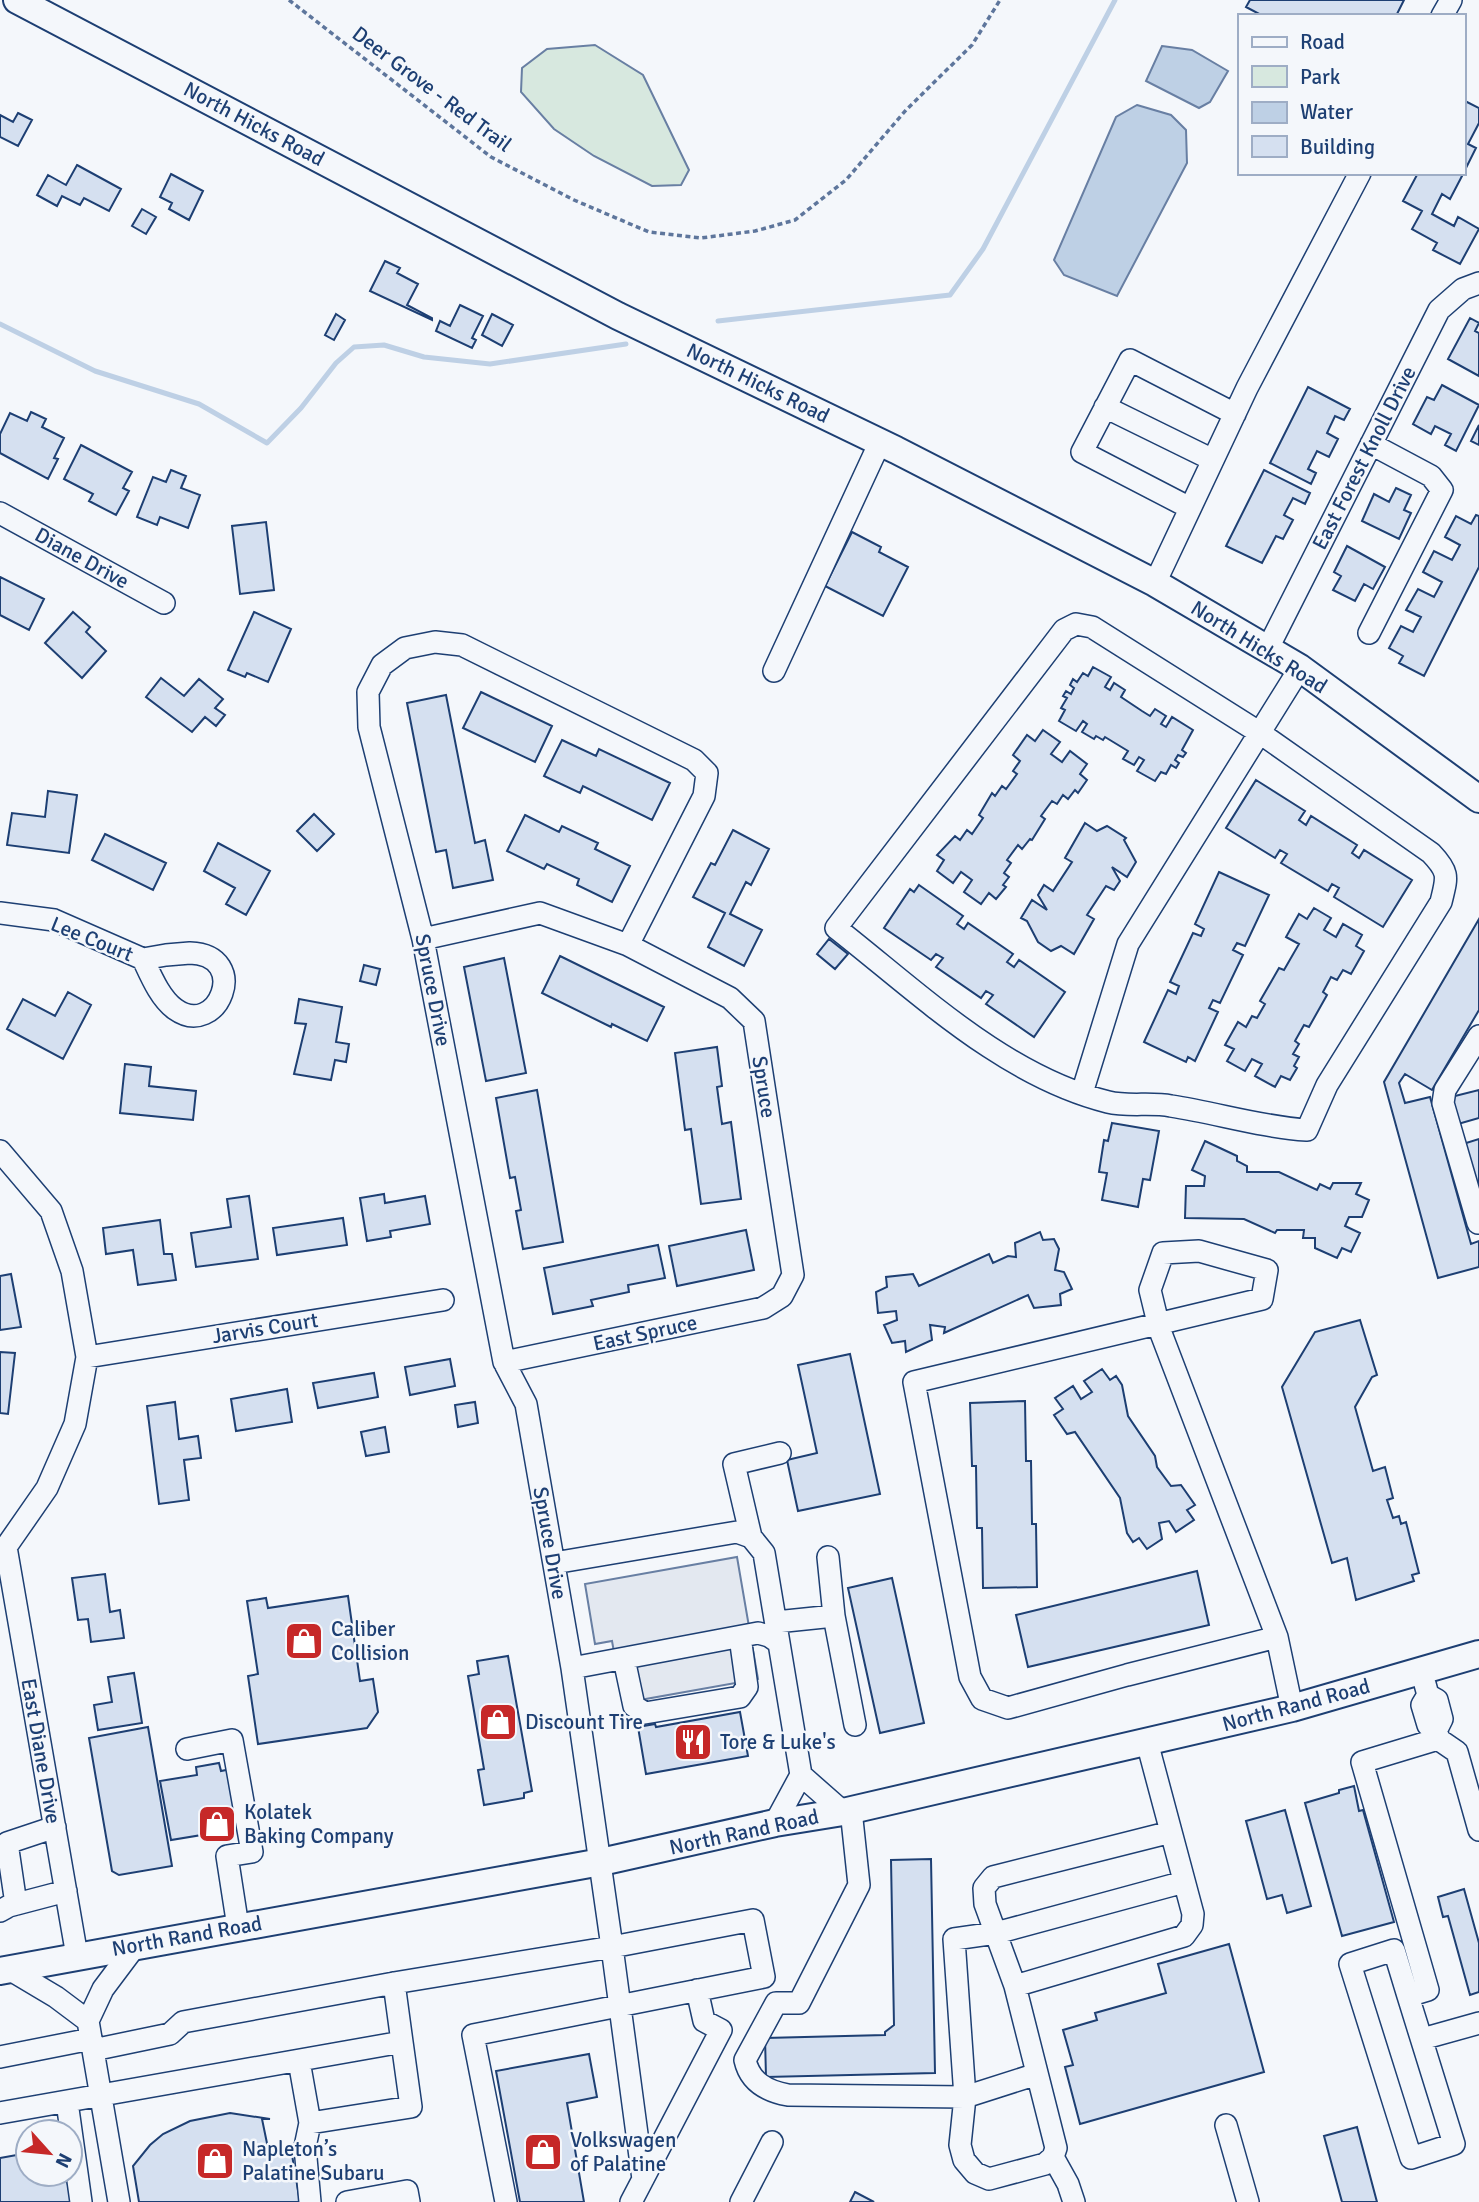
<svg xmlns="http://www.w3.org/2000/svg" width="1479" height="2202" font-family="Signika,sans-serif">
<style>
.green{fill:#d7e8df;stroke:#687fa3;stroke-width:2}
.parking{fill:#e3e8f0;stroke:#687fa3;stroke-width:2}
.water{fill:#bed0e5;stroke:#687fa3;stroke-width:2}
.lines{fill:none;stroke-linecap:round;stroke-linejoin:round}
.stream{stroke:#bed0e5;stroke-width:5}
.building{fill:#d5e0f0;stroke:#1d3f73;stroke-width:2}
.minor-casing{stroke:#1d3f73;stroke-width:24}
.major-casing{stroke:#1d3f73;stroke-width:30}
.path{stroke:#5e769c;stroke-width:3.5;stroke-dasharray:5 3.5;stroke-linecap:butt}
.minor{stroke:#f4f7fb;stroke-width:21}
.major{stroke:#f4f7fb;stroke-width:26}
.labels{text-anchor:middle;stroke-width:5;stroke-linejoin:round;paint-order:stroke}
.street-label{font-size:21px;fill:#1d3f73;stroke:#f4f7fb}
.poi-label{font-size:21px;fill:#1d3f73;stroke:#f4f7fb;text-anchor:start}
</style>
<rect width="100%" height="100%" fill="#f4f7fb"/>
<!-- green -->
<path class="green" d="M595,45L643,75L689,170L681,185L652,186L594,156L554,129L521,92L522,68L547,49Z"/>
<!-- parking -->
<path class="parking" d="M737,1557L758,1679L623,1703L612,1641L595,1644L585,1584Z"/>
<!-- water -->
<path class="water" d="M1162,46L1192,50L1228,71L1210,102L1199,108L1146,81Z
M1137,105L1171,115L1186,130L1187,163L1117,296L1064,275L1054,260L1116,117Z"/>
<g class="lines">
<!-- stream -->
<path class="stream" d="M718,321L950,295L983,249L1115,0
M0,324L95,371L199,404L267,443L301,408L336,363L354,347L384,345L424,357L490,364L626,344"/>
</g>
<!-- building -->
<path class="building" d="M1250,0H1404L1396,16H1263L1246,7Z
M1465,101L1479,108V123L1468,144L1476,148L1466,168L1463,167Z
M18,113L32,120L18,146L0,137V115L13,122Z
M77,165L121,189L109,211L84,198L80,205L62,196L57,206L37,195L48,175L66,185Z
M1418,173H1458L1462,176L1450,199L1442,194L1432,214L1454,226L1458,217L1479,229L1460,264L1433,250L1437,243L1412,229L1422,211L1403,201Z
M171,174L203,191L189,220L169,209L172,203L160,197Z
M142,209L156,217L146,234L132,226Z
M385,261L400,268L397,273L418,284L407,305L432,318V320L370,291Z
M460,305L483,316L472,338L476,340L472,348L436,331L440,321L450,326Z
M336,314L345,320L334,340L325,335Z
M492,314L513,325L502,346L482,335Z
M1470,318L1479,323L1475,331L1479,333V376L1448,359Z
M1442,385L1479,405L1456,451L1445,445L1451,434L1435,426L1431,434L1413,424L1427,397L1434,400Z
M1308,387L1350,409L1344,420L1335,416L1327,433L1338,439L1329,457L1317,451L1308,469L1316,473L1311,484L1270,463Z
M31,412L46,419L42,427L64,438L54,458L58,459L48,479L0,453V434L10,413L27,421Z
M1479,425V445L1471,441Z
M81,445L132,472L123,488L129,491L116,515L89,501L93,494L64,479Z
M171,470L186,476L181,488L200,495L188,528L160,517L157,525L137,517L153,477L166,482Z
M1264,470L1310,493L1305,504L1293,498L1284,515L1293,520L1283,539L1276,536L1262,563L1226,546Z
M1396,488L1411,495L1404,510L1411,513L1399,539L1362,521L1374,494L1389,502Z
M1476,515L1479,516V567L1424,676L1399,663L1403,656L1389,648L1401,626L1413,632L1421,617L1406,610L1418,589L1434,597L1442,582L1423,572L1434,551L1452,560L1460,545L1445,537L1456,516L1471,524Z
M266,522L274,590L240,594L232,526Z
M852,532L881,547L879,552L908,567L883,616L825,586Z
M1347,546L1385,567L1373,589L1364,584L1355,601L1333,590L1341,576L1334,572Z
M0,577L44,599L29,630L0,615Z
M73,612L90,627L86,632L106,651L82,678L45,643Z
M254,612L291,629L268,682L247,673L245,677L228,670Z
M1093,667L1111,677L1105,687L1110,690L1114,683L1125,690L1121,697L1142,711L1150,716L1155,709L1166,716L1161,724L1166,727L1172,717L1193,730L1182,750L1186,753L1183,757L1178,755L1175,760L1179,763L1176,768L1171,765L1166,774L1161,772L1155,781L1137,771L1144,760L1139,757L1134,765L1123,759L1128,751L1105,737L1103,740L1096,736L1094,739L1082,732L1087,724L1083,721L1076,731L1059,721L1065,710L1061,708L1067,698L1063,696L1066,691L1071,694L1074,688L1070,685L1073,679L1077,682L1083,673L1088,676Z
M161,678L184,696L199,679L223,699L215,708L225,715L216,726L205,717L192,732L146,697Z
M481,692L552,726L535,762L463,728Z
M446,695L475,843L485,840L493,880L453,888L446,850L436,852L407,703Z
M1043,730L1060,742L1051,754L1062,762L1070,751L1087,764L1080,774L1087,780L1078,793L1075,790L1068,799L1063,795L1057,804L1052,801L1041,816L1045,819L1032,840L1030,839L1022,849L1018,845L1007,860L1011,863L1004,873L1009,877L1003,885L1006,887L996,899L989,893L981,904L964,892L972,880L961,872L953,883L937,871L944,860L937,855L955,836L960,840L967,830L972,834L983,818L979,815L992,793L995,796L1002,786L1006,789L1017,774L1013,771L1020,761L1013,755L1027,735L1035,741Z
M562,740L596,756L599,749L670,783L652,820L583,786L580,793L544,776Z
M1256,780L1305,811L1299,820L1306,825L1311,816L1357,845L1352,853L1359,858L1364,850L1412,880L1383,927L1334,897L1339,888L1332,884L1328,891L1281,863L1287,854L1280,850L1275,858L1226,828Z
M48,791L77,795L69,853L7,845L12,813L45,817Z
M314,814L334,834L317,851L297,831Z
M525,815L559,832L562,826L598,843L595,849L630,866L612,902L577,885L579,879L547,864L544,869L507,851Z
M1085,823L1097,831L1107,826L1126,838L1124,840L1136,862L1127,877L1112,867L1120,881L1114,890L1106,886L1087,915L1094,919L1074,954L1061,946L1051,951L1038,942L1027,921L1021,918L1032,900L1047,910L1038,895L1044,885L1053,891L1072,862L1065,858Z
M733,830L769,849L751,885L746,882L730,914L762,930L744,966L708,947L725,913L693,897L711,863L715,865Z
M105,834L166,863L153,890L92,860Z
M218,843L270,871L246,915L226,904L235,888L204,871Z
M1219,872L1269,895L1245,946L1237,943L1233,950L1243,955L1220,1003L1213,1000L1209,1008L1218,1012L1195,1061L1188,1057L1186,1062L1144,1042L1168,990L1176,994L1179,986L1170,982L1193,933L1201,936L1204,929L1195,924Z
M919,885L963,916L957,924L964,929L968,923L1013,954L1007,962L1014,967L1019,960L1065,992L1034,1037L986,1004L993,995L986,991L981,998L936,967L943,958L936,954L931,960L884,928L910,889L914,892Z
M1314,908L1331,918L1324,930L1336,937L1343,924L1362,935L1356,946L1364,951L1351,974L1343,970L1337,980L1331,977L1323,992L1327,995L1309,1027L1304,1025L1295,1041L1299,1044L1293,1054L1299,1057L1294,1066L1297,1068L1290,1080L1281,1076L1275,1087L1255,1076L1262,1064L1252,1059L1245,1071L1227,1061L1234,1049L1225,1045L1238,1022L1246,1027L1252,1016L1257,1018L1265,1004L1260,1001L1279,968L1284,970L1299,944L1286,937L1299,914L1307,919Z
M1479,919V1010L1432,1090L1405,1074L1399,1083L1405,1103L1430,1097L1471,1244L1479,1241V1267L1438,1278L1384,1082Z
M829,939L848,954L835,969L817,954Z
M560,956L664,1007L647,1041L612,1024L611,1027L542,993Z
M504,958L526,1073L486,1081L464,967Z
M364,965L380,969L376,985L360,981Z
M68,992L91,1005L63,1059L7,1029L23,999L55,1016Z
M299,999L342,1007L336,1042L349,1044L346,1062L335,1060L331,1080L294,1074L306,1024L295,1023Z
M717,1047L722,1086L717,1087L722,1124L731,1122L741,1199L701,1204L691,1129L685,1130L675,1053Z
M125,1064L151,1067L149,1086L196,1091L193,1120L120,1113Z
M537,1090L563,1242L523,1249L516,1211L521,1210L515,1177L510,1178L496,1098Z
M1479,1090V1118L1458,1124L1451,1097Z
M1112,1123L1159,1131L1150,1180L1143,1179L1138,1207L1102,1200L1107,1173L1099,1172L1104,1140L1108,1141Z
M1479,1139V1199L1463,1144Z
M1205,1141L1237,1156V1161L1247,1166V1172H1279L1317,1190L1320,1184L1330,1189L1333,1183H1361L1356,1194L1369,1200L1362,1217H1349L1345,1226L1360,1233L1351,1252L1342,1248L1337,1258L1315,1248V1238H1303L1304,1230H1277L1275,1233L1244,1219L1185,1218L1186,1186H1204L1205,1176L1192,1170Z
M384,1194L385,1203L425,1196L430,1224L390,1231L391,1237L367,1241L360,1198Z
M249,1196L258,1259L196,1267L191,1233L231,1227L227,1199Z
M343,1218L347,1245L277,1255L273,1228Z
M160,1220L164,1254H172L176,1280L138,1285L133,1250L106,1254L103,1228Z
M746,1230L754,1270L677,1286L669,1246Z
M1040,1232L1043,1240L1054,1239L1059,1249L1055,1270L1064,1272L1072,1289L1060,1294L1061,1305L1034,1308L1028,1295L944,1333L945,1327L930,1325L932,1340L906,1352L905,1341L892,1343L884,1325L897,1320L896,1311L878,1313L876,1292L887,1287L886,1277L913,1274L919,1286L989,1254L993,1263L1008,1256L1016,1257L1015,1243Z
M658,1245L665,1278L628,1285L629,1292L591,1300L593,1306L553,1314L544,1268Z
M11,1274L21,1327L0,1330V1276Z
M1360,1320L1377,1375L1372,1377L1355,1407L1373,1471L1385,1467L1393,1498L1387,1500L1393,1518L1399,1516L1401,1524L1406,1522L1419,1573L1412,1575L1414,1581L1356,1600L1347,1558L1332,1563L1282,1387L1315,1332Z
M0,1352L15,1353L8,1414L0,1413Z
M850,1354L880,1494L798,1511L787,1460L817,1453L798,1365Z
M450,1359L455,1386L410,1395L405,1367Z
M1102,1369L1110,1380L1116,1376L1122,1385L1128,1416L1155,1456L1157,1467L1171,1486L1181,1485L1195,1505L1187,1510L1194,1520L1176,1532L1169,1521L1159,1523L1162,1539L1147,1549L1139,1538L1133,1542L1127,1533L1120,1498L1075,1432L1067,1434L1054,1415L1063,1409L1055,1398L1073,1386L1081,1399L1092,1392L1084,1381Z
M374,1373L378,1397L318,1408L313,1383Z
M287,1389L292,1422L236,1431L231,1399Z
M1025,1401L1026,1461H1031L1032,1524H1036L1037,1587L983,1588L982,1528H977L976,1466H972L970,1403Z
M175,1402L179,1439L198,1436L201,1458L184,1460L189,1500L159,1504L147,1406Z
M475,1402L478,1423L458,1427L455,1405Z
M385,1427L389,1452L366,1456L361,1432Z
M1197,1571L1209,1625L1028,1667L1016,1615Z
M105,1574L110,1612L120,1610L124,1638L91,1642L88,1619L78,1620L72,1578Z
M892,1578L924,1723L880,1733L848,1588Z
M348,1596L360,1681L373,1679L378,1712L367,1728L258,1744L248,1676L258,1674L247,1601L266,1598L268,1608Z
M508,1656L532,1791L524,1793V1798L484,1805L478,1770L484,1769L468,1676L479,1674L477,1661Z
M134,1673L142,1723L98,1730L94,1705L112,1702L108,1677Z
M740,1712L748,1756L646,1774L638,1727L655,1724L656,1727Z
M148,1727L172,1866L119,1875L112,1871L89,1738Z
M219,1763L221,1771L231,1769L241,1828L230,1830L231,1834L209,1838L208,1834L171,1840L160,1781L197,1775L196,1767Z
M1354,1786L1359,1811L1363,1810L1394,1922L1342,1936L1305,1803L1339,1793V1790Z
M1285,1810L1311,1906L1287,1913L1282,1895L1267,1899L1246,1821Z
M931,1859L935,2073L766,2077L765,2038L885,2035V2032L894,2025L891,1860Z
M1464,1889L1479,1943V1992L1470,1995L1448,1916L1443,1917L1438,1897Z
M1229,1944L1264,2072L1080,2124L1065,2067L1073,2065L1063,2030L1097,2020L1095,2013L1166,1993L1158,1964Z
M589,2054L597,2097L567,2103L584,2202H520L496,2071Z
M230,2113L270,2119H262L269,2153L291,2149L300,2202H139L133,2166L150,2145L163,2134L190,2121Z
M1357,2127L1377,2202H1342L1324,2136Z
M28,2153V2174H66L71,2202H0V2158Z
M855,2192L874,2202H850Z"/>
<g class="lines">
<defs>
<path id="minor" d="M1442,16L1451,0
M1105,407L1213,460
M1190,508L1082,452L1130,360L1235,414
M0,513L164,603
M1155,583L1247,388L1360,173
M1076,624L1092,627L1260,733L1431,853C1450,873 1447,877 1441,902L1327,1085L1307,1130C1261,1127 1217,1113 1171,1106C1151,1102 1128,1107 1108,1102C1004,1076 919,993 836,928L1064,630Z
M1369,633L1442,490L1431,476L1371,444
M1267,650L1439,310L1463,289L1479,283
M774,671L880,442
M0,913L54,920L143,959
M423,939L540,913L628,945L730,998L754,1021L793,1275L782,1296L763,1308L504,1362
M190,953C252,955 218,1040 175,1009C160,998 151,976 143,959L166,955Z
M1082,1093L1128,944L1300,668
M0,1151L51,1211L72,1271L87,1357L75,1424L47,1488L6,1547
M1478,1223L1443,1103L1445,1090L1479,1036
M87,1357L443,1300
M751,1537L734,1464L780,1453
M6,1547L77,1956
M828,1557L834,1616L855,1725
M554,1563L737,1532L751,1537L764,1553L779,1643
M776,1622L834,1616
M1277,1637L1127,1675L1008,1708L982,1699L970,1677L914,1382L1262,1299L1267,1270L1199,1251L1163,1253L1150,1290L1158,1323L1159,1328L1277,1637L1292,1708
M624,1659L634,1706L645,1713L740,1697L747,1687L740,1637
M572,1668L758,1633L769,1636L779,1643L801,1775L843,1812
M1425,1684L1428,1695L1422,1705L1428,1725L1437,1729
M1428,1695L1437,1700L1442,1719L1437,1729L1438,1739L1457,1752L1479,1830
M187,1749L232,1740L252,1852L227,1856L238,1927
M851,1810L859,1885L799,2003H776L745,2060C750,2082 766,2091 788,2095L965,2097L954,1939L996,1933L1184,1882
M775,1823L801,1775
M16,1904L7,1843L55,1827
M0,1911L9,1906L66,1891
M9,1969L56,1997L88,2021
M1015,1986L985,1904L984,1888L993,1877L1171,1832
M1408,1996L1394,1950L1350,1964L1411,2158L1454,2144L1408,1996L1428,1990L1362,1762L1438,1739
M1422,2039L1479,2023
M93,2050L170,2034L183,2022L394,1983L612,1947L572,1668L526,1404L504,1362L423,939L369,727L368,692L382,665L405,648L435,642L462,645L694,760L707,773L704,796L628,945
M0,2057L91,2039
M299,2061L310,2123L305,2147L310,2202
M1037,2074L965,2097L960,2145L964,2160L975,2173L989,2179L1045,2164L1053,2157L1056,2148L1015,1986L1184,1936L1192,1925L1193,1914L1147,1742
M67,2102L81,2202
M0,2113L402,2042L394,1983
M310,2123L411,2107L402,2042
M1226,2125L1248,2202
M1053,2157L1068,2184L1074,2202
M119,2202L88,2021L103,1989L136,1945
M347,2202L407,2191L409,2202
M506,2202L473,2035C570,2016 667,1996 764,1977L753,1920L612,1947L643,2179
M631,2202L721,2030L704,2021L697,1990
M741,2202L772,2142"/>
<path id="major" d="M17,0L618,316L896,450L1155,583L1300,668L1479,799
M0,1971L601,1862L775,1823L843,1812L1292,1708L1479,1654"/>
</defs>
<!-- minor casing -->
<use href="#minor" class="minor-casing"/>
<!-- major casing -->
<use href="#major" class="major-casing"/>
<!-- path -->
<path class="path" d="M289,0L491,157L574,200L649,232L701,238L755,231L795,220L846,180L906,110L972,45L1000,0"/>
<!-- minor -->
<use href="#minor" class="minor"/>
<!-- major -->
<use href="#major" class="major"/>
</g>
<!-- icons -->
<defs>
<symbol id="shop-square" viewBox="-11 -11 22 22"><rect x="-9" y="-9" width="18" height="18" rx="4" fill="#c62828" stroke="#f4f7fb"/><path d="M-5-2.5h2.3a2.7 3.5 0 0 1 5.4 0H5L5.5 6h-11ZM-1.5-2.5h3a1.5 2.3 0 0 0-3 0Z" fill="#fff"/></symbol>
<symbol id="restaurant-square" viewBox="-11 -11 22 22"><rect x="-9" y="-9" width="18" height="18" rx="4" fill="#c62828" stroke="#f4f7fb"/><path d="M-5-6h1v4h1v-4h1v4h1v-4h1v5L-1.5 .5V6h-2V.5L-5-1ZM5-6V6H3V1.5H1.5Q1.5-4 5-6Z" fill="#fff"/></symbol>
</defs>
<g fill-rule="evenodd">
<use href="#shop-square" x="282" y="1619" width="44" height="44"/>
<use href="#shop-square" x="476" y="1700" width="44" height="44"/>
<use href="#restaurant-square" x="671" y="1720" width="44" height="44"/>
<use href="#shop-square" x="195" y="1802" width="44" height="44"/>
<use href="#shop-square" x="521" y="2130" width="44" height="44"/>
<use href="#shop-square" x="193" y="2139" width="44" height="44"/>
</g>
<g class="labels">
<!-- street labels -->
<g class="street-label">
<text transform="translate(432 89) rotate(37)" y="7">Deer Grove - Red Trail</text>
<text transform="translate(254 124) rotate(28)" y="7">North Hicks Road</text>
<text transform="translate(758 383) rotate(26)" y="7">North Hicks Road</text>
<text transform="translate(1364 458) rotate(-63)" y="7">East Forest Knoll Drive</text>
<text transform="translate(82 558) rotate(29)" y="7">Diane Drive</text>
<text transform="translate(1259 647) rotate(32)" y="7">North Hicks Road</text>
<text transform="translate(92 939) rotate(22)" y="7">Lee Court</text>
<text transform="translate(433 990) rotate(79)" y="7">Spruce Drive</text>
<text transform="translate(764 1087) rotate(81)" y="7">Spruce</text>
<text transform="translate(265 1328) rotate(-9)" y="7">Jarvis Court</text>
<text transform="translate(645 1333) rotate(-12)" y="7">East Spruce</text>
<text transform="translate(550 1543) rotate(80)" y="7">Spruce Drive</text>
<text transform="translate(1296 1705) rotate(-15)" y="7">North Rand Road</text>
<text transform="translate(41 1751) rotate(80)" y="7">East Diane Drive</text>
<text transform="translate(744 1832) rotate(-12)" y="7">North Rand Road</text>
<text transform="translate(187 1936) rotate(-10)" y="7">North Rand Road</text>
</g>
<!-- poi labels -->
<g class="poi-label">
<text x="331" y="1636">Caliber<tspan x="331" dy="24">Collision</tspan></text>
<text x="525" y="1729">Discount Tire</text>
<text x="720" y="1749">Tore &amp; Luke's</text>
<text x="244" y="1819">Kolatek<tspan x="244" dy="24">Baking Company</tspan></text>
<text x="570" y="2147">Volkswagen<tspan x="570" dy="24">of Palatine</tspan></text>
<text x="242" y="2156">Napleton’s<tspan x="242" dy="24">Palatine Subaru</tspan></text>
</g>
</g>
<!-- legend -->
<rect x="1238" y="14" width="228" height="161" fill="#f4f7fb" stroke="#9eadc5" stroke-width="2"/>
<rect x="1252" y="37" width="35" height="10" fill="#f4f7fb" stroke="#9eadc5" stroke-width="2"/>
<text x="1300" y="49" font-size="21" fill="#1d3f73">Road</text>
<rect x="1252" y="66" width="35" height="21" fill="#d7e8df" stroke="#9eadc5" stroke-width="2"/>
<text x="1300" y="84" font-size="21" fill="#1d3f73">Park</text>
<rect x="1252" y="102" width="35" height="21" fill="#bed0e5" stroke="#9eadc5" stroke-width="2"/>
<text x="1300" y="119" font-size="21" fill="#1d3f73">Water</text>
<rect x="1252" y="136" width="35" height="21" fill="#d5e0f0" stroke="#9eadc5" stroke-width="2"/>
<text x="1300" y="154" font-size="21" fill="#1d3f73">Building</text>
<!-- north arrow -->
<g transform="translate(49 2153) rotate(117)"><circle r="33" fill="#f4f7fb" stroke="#9eadc5" stroke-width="2"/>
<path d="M0-5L12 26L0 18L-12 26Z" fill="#c62828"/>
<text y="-10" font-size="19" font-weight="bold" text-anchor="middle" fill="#1d3f73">N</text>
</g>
</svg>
